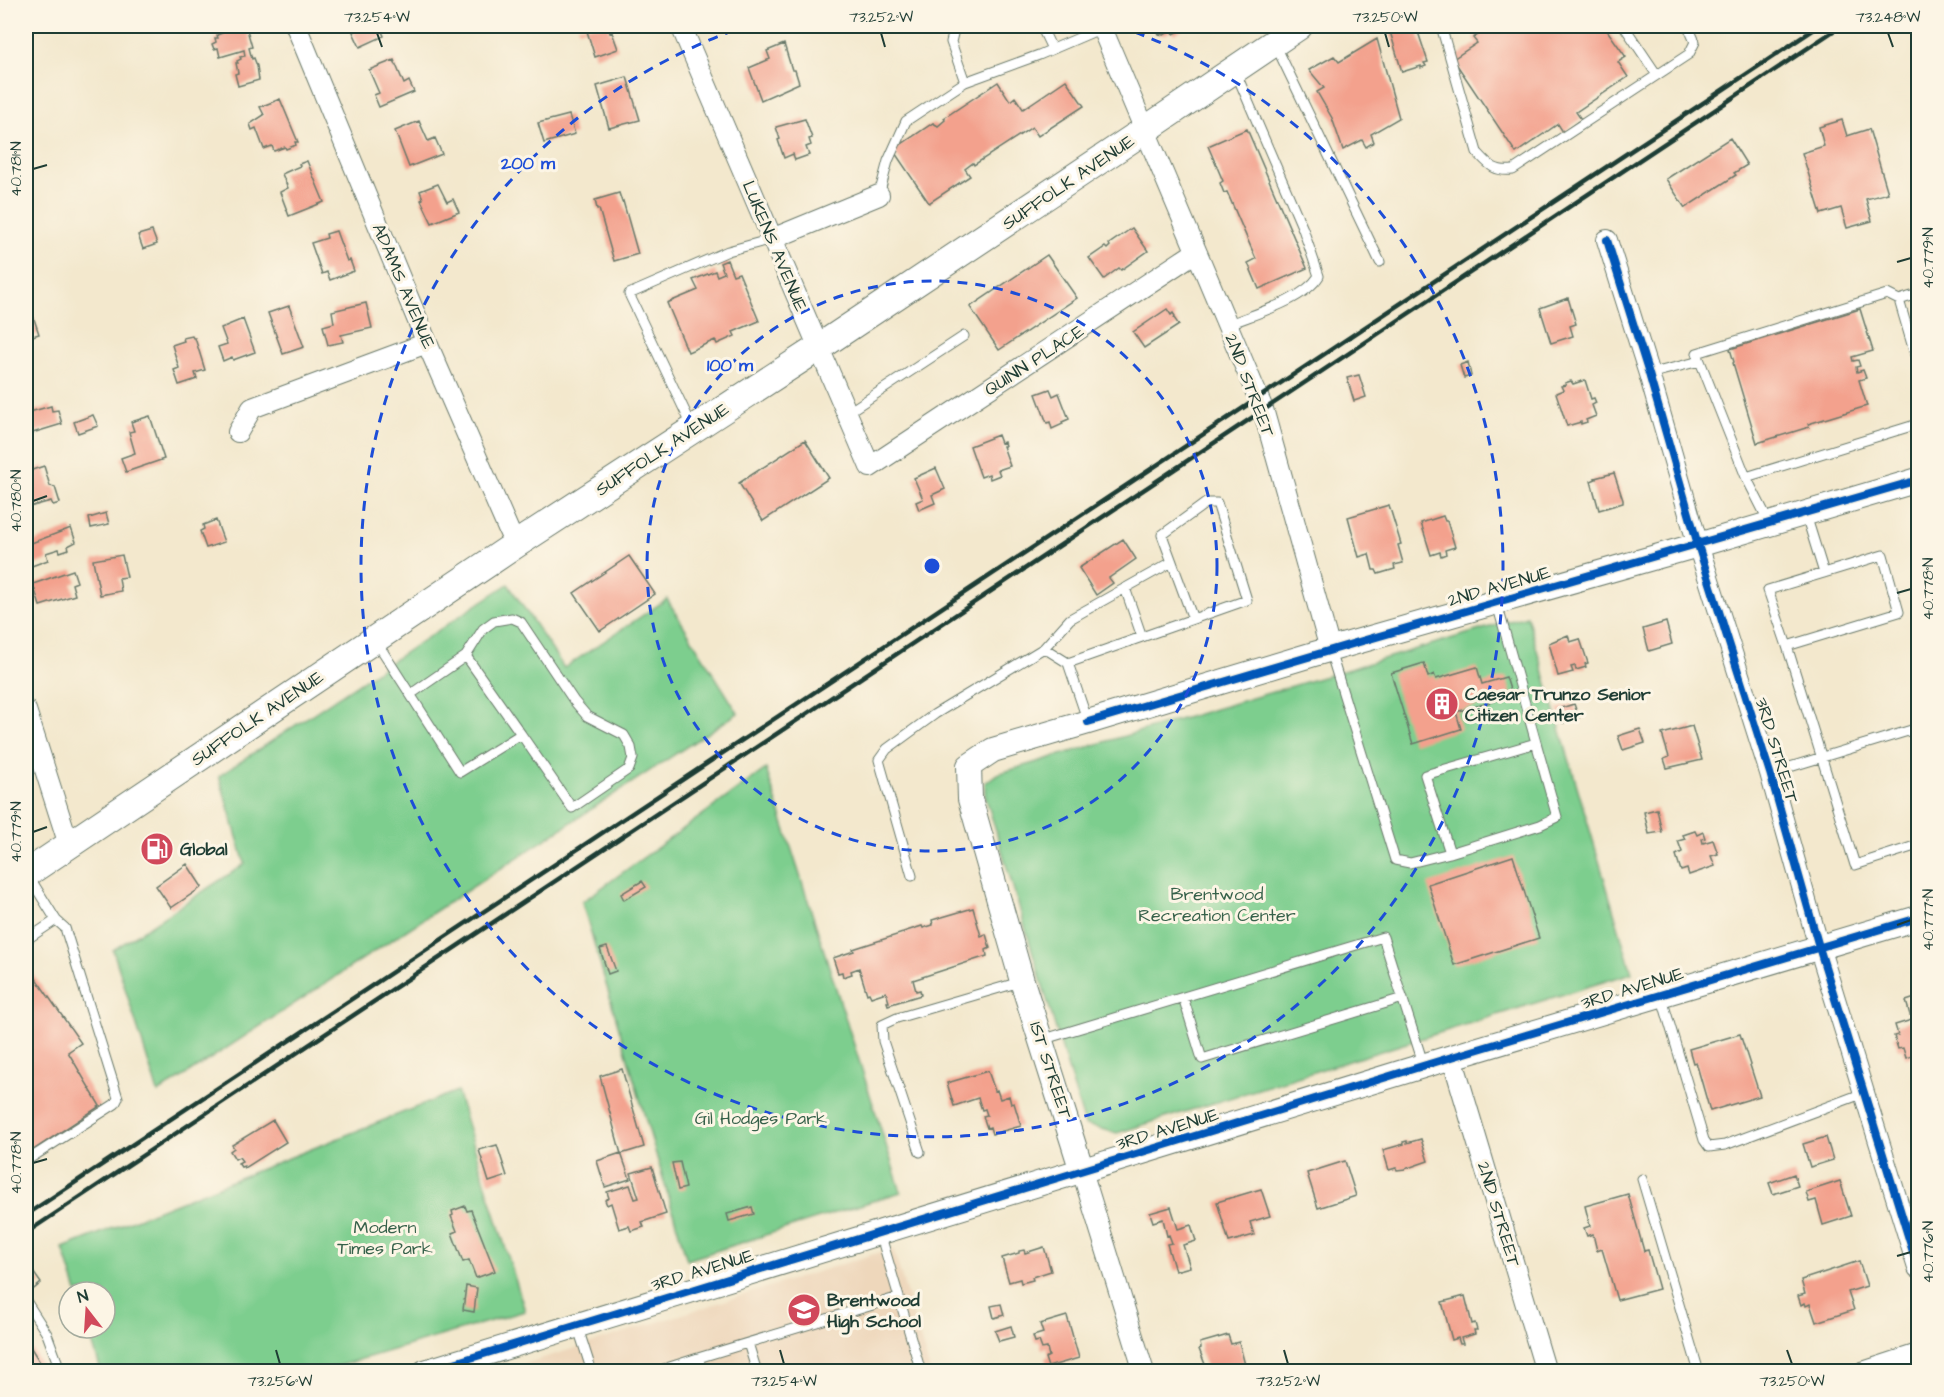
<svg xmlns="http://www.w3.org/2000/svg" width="1944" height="1397" font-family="'Architects Daughter',sans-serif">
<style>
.built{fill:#eed7bb}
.green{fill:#7dce8e;stroke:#4e8661;stroke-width:1.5}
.building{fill:#f3a18d}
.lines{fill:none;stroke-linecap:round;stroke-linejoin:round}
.service-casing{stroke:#69796a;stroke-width:11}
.minor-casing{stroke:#69796a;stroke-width:22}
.tertiary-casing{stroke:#69796a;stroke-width:26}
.secondary-casing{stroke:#69796a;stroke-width:29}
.service{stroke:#fff;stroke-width:9}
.minor{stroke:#fff;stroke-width:20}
.tertiary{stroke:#fff;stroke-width:24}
.secondary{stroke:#fff;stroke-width:27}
.rail{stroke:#1f3d34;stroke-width:4.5}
.cycleway-casing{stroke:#fcf5e5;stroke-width:11}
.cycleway{stroke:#0057b8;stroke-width:8}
.ticks{fill:none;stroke:#1f3d34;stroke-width:2}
.ring{fill:none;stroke:#1d4ed8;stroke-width:3;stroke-dasharray:10 8}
.labels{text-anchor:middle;stroke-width:6;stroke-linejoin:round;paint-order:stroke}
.street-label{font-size:18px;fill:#1f3d34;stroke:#fcf5e5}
.poi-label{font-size:18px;font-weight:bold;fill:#1f3d34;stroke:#fcf5e5;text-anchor:start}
.park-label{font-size:18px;fill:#36614a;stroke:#fcf5e5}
.centre{fill:#1d4ed8;stroke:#fcf5e5;stroke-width:3}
.ring-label{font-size:18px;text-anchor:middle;font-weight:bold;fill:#1d4ed8;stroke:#fcf5e5;stroke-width:6;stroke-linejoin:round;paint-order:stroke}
.neatline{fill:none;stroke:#1f3d34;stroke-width:2}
.ticks-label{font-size:15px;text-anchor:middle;fill:#1f3d34}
</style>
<rect width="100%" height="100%" fill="#fcf5e5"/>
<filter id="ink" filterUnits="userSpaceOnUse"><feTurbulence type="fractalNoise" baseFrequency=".0167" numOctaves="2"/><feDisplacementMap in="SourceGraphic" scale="12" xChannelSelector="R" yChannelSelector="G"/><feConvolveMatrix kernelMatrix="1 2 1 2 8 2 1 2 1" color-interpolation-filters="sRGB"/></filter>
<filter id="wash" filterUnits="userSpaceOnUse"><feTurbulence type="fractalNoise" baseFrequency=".008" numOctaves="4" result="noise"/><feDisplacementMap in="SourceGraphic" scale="24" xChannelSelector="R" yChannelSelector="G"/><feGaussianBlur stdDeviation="1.35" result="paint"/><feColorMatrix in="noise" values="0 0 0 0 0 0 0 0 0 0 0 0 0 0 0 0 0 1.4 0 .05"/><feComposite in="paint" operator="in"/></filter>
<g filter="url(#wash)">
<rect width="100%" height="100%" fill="#f3e8cd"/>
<!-- built -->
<path class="built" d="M893,1248L930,1371L499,1372Z"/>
<!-- green -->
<path class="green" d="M508,584L564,668L667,599L738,713L158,1093L113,950L245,864L219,776Z
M1527,616L1632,973L1117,1133L1085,1125L985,795V783L997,774Z
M766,769L901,1192L687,1260L582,902Z
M457,1091L525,1311L321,1371H101L88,1328H105V1292H77L63,1248Z"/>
<g id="blocks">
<!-- building -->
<path class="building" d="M227,26H246L252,47L249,48L252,59L254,58L257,66L259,80L238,86L235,74L238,73L236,63H238L237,61L241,59L240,57L245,56L244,50L220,57L218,48L214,49L212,44L216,42L215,38H218L217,35L222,33L221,27Z
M353,26H384L380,27L384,36L360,47L353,32L355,31Z
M578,26H608L610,33L612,32L618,49L595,57L586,28L579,30Z
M1155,26H1186L1187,27L1174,34L1171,28L1169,32L1164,35L1159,34Z
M1398,26H1407L1408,28L1416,26L1428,62L1424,63L1426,66L1421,68V66L1402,72L1389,28Z
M1492,26H1604L1626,57L1618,62L1628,77L1576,112L1581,119L1563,132L1558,124L1516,153L1453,59L1477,43L1473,38Z
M1377,39L1399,118L1371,134L1374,142L1366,147L1362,140L1343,150L1332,118L1317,92L1324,88L1309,70L1334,56L1339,62Z
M784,44L792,70H795L799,83L761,100L749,68L770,59L767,51Z
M394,60L404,84L409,81L414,92L379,107L374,95L379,93L369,70Z
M627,77L640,120L609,128L597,86Z
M1066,80L1084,106L1038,136L1032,127L974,165L973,163L965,169L970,176L929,203L893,150L933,123L938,126L945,120L944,118L998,82L1010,101L1015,97L1023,109Z
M280,99L298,142H295L296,145L286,149L285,147L274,151L272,146L264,149L256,128L252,130L250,124L264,115L260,107Z
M569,115L575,134L544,143L538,123Z
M805,119L812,138L809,139L811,145L806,147L809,155L795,160L793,154L784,158L778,140L780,139L776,127Z
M1842,120L1847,136L1869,129L1888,193L1866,199L1872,221L1847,228L1841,208L1821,214L1802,153L1824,146L1819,127Z
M419,121L428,141L435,138L442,154L409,167L395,131Z
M1247,129L1307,268L1259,289L1248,263L1256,259L1227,192L1224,193L1220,183L1223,181L1208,146Z
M1730,138L1747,165L1734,173L1736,175L1685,208L1666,179Z
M307,161L324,202L289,216L280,192L288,188L282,174L300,166L299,164Z
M438,184L447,202L453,199L459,212L432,223L421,200L423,199L420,191Z
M619,193L622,202L623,201L638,254L614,261L599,209H597L595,200Z
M1132,228L1148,251L1121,270L1119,268L1104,279L1089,258L1105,247L1107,249L1110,246L1109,244Z
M152,231L157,244L143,249L138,235Z
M336,231L347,261L350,260L354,271L330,280L327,272L322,274L311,243L327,238L326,234Z
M1047,255L1077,298L999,350L970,307Z
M727,260L733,275L739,273L759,321L733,332L735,336L717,344L715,340L688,352L667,303L698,290L693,280L715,271L717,276L724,273L720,263Z
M1568,298L1576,324L1570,326L1573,336L1551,343L1540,308Z
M366,303L372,328L341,335L343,342L328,345L323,326L334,323L332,311Z
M289,306L304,347L283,354L268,313Z
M30,307L39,334L26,338V309Z
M1167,309L1171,315L1173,313L1175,316L1174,318L1179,325L1144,348L1133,332Z
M1860,309L1873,351L1852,357L1853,361L1858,360L1860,366L1856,367L1857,372L1863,370L1866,378L1859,380L1867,406L1808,424L1809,427L1757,443L1733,363L1734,362L1730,349Z
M243,319L255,352L233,360L232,357L223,361L218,347L227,344L221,328Z
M192,336L193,338H195L205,370L195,373L197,379L179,385L174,370L179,368L172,345L184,341L183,338Z
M1468,362L1471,376L1464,378L1460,365Z
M1359,375L1366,397L1354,401L1347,378Z
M1585,380L1591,399L1594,398L1596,403L1592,405L1596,416L1586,420L1587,422L1581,424V422L1567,426L1556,393L1563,390L1561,386L1566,385L1565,383L1571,381L1573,384Z
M1050,389L1053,396L1059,393L1069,419L1062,422L1063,424L1052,429L1050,422L1047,423L1036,394Z
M51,406L52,411L58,410L62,424L26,435V413Z
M93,415L98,426L78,433L74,422Z
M150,416L164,459L126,472L121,458L135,453L129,432L134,431L131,422Z
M998,435L1001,443L1004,442L1005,446H1003L1010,466L998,470L1000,475L990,479L989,474L981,477L970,446Z
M805,440L829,478L763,521L739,483Z
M44,466L50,486L55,487L60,503L53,505L51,501L29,507L26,496V472Z
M936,468L945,489L932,495L935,503L919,510L916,502L923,499L914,478Z
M1614,473L1623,500V503L1599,510L1591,481L1596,479L1595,478Z
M1389,505L1401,544L1398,545L1403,563L1394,565L1395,569L1378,574L1376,570H1373L1369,554L1359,557L1348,517Z
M106,513L109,524L91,528L89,518Z
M1443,516L1445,521H1447L1455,547L1445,550L1446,554L1441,556L1440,552L1431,555L1421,523Z
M216,520L224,542L206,548L200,531L204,529L203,525Z
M71,528L76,542L68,546L69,549L60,552L59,549L46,553L48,560L29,567L26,556V545Z
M1123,539L1136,559L1109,578L1113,583L1096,595L1079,568Z
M122,555L127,577L119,578L121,591L100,595L93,560Z
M629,556L655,594L600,631L574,593Z
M73,570L77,582L72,584L75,595L40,606L33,584Z
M1666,622L1672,644L1649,651L1643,629Z
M1568,635L1570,642L1580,639L1588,663L1585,664L1586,667L1576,670L1575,666L1571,667L1573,672L1558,676L1549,643Z
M1424,663L1428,677L1434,674L1436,679L1477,667L1482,684L1506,677L1512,696L1456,712L1461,729L1413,744L1391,673Z
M1574,704L1579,718L1563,723L1558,709Z
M1692,726L1702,760L1667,768L1664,759L1669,757L1662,734Z
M1640,729L1645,743L1623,750L1618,736Z
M1657,809L1662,832L1649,834L1644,812Z
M1695,831L1697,835L1703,832L1705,838L1702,839L1703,843L1713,840L1718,854L1711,856L1715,866L1689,875L1687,869L1681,871L1676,855L1682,852L1678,841L1685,839L1683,835Z
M1513,856L1539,938L1454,965L1428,884Z
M187,864L202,887L171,908L156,886Z
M642,881L646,887L624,900L621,894Z
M973,908L981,936L986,934L990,948L986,950L987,956L913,980L916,991L920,990L921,995L888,1005L887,1002H889L886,992L871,997L869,993L867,994L859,968L851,971L852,974L843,977L842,972L838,973L833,958L854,951L853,949L903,933V932L922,926L923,928L933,925L932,920Z
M607,947L616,971L608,974L600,949Z
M30,970L81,1043L68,1052L100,1106L26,1155V973Z
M1918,997V1054L1906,1058L1903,1048L1898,1049L1894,1036L1898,1035L1895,1025L1915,1019L1913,1014L1910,1015L1906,1001Z
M1740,1034L1760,1096L1710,1111L1696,1062L1693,1063L1689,1049Z
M622,1069L644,1147L621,1154L600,1076Z
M988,1071L995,1091L997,1090L1000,1099L1009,1096L1011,1104L1014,1103L1021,1126L992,1134L990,1127L987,1128L983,1116L987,1115L985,1109L982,1110L978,1098L954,1106L947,1083Z
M273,1120L286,1142L245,1168L244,1166L241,1167L238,1163L242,1161L239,1157L235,1159L230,1151L234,1148L232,1145Z
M1826,1137L1833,1160L1810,1167L1803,1144Z
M1421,1139L1428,1161L1405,1169L1397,1170L1396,1168L1389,1170L1383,1150L1404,1144L1403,1142L1407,1141V1143Z
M497,1145L507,1176L489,1182L479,1150Z
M621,1153L630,1179L605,1187L597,1161Z
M1345,1161L1356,1196L1318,1208L1307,1173Z
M680,1162L686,1188L678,1190L672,1163Z
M652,1167L666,1214L642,1222L644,1227L631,1231L629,1226L619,1229L611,1203L607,1205L605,1200L609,1198L607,1192L630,1185L635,1199L639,1198L631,1173Z
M1794,1174L1798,1186L1773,1194L1769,1183Z
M1840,1181L1851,1216L1823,1225L1816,1200L1809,1202L1806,1192Z
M1261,1189L1270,1216L1250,1222L1254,1235L1229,1242L1217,1202Z
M1628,1194L1644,1251L1648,1250L1659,1289L1617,1300L1602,1249L1597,1251L1593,1234L1587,1236L1584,1228L1590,1226L1585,1206Z
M465,1206L467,1211L471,1210L495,1271L476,1278L469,1260L463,1262L452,1233L457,1231L451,1216L453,1215L452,1211Z
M752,1207L754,1214L729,1221L727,1214Z
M1171,1207L1178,1229L1191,1225L1196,1241L1183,1245L1190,1267L1175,1271L1167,1244L1172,1243L1169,1235L1167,1236L1163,1219L1153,1222L1150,1213Z
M1044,1247L1051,1271L1032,1277L1033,1280L1021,1283L1020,1279L1009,1282L1002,1258L1019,1253V1251L1024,1250L1025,1253Z
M1859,1261L1867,1286L1848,1292L1854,1310L1816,1322L1810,1304L1806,1306L1805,1303L1801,1305L1798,1296L1805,1294L1801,1280Z
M26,1262L41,1283L30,1292L26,1285Z
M466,1286L477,1288L474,1312L463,1310Z
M1465,1296L1472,1324L1475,1323L1477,1330H1474L1475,1334L1461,1338L1463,1344H1460L1458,1338L1452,1340L1442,1302Z
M1001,1304L1004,1315L994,1318L991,1306Z
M1067,1316L1079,1358L1048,1367L1045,1358L1049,1356L1047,1348L1042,1349L1039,1341L1035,1342L1033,1336L1043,1333L1040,1324Z
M1011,1326L1014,1337L999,1341L995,1331Z
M1228,1335L1231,1344L1239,1342L1245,1365L1236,1368V1372H1208L1199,1349L1201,1348L1200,1343Z
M26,1340L46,1372H26Z"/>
</g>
</g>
<g filter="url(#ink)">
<use href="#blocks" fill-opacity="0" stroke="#69796a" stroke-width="1.5"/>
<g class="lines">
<defs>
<path id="service" d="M958,26H955L951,42L965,82
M1041,26L1052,49
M1441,26L1477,152C1489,165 1494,172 1513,170L1689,54L1695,42L1688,26
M1624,26L1657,75
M1275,44L1380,262
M879,195L888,161L906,121L965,82L1039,55L1102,28
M1899,300L1918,294
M1227,325C1254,314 1303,301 1319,276L1303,229L1236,73
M1700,361L1697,353L1887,294L1899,300L1918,365
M1649,374L1700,361L1746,477L1769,522
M847,413L964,336
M692,426L629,294L728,251L772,239
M1746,477L1918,424
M1806,515L1824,573
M1172,562L1193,619
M1125,588L1142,637
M1497,604L1557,817L1540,825L1450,853L1425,775L1536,743
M376,641L460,772L521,734L572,808L629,769L633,758L631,747L624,735L587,716L574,701L521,622L512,618L494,621L483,629L466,656L411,694
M1787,646L1768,590L1883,555L1899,612L1787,646L1855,865L1918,845
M1044,648L1070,619L1172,562L1162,535L1206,503H1217L1247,600L1068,663
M1330,651L1395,860L1410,863L1450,853
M466,656L521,734
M1770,773L1918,728
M28,875L56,920
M912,876L879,760L887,749L935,714L1044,648L1068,663L1088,722
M26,940L56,920L65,928L118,1098L115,1104L26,1161
M1661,995L1704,1140L1709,1147L1725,1145L1864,1093
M1183,997L1202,1059L1403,998
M1041,1040L1383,937L1424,1066
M920,1152L883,1041L882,1025L897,1018L1020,982
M1642,1179L1699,1372
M880,1233L921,1372
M26,1301L47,1334L61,1372
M577,1325L592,1372
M748,1343L757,1372
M698,1358L899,1297
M654,1372L698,1358L703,1372"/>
<path id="minor" d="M296,26L427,343L515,545
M681,26L870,467L1196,252
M1101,26L1263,409L1330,649
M772,239L879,195
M1607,240L1649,374L1698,545L1770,773L1819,947L1918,1268
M238,432L252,408L427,343
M26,710L69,845
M1452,1057L1546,1372
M1082,1171L1144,1372
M1863,1372L1918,1354"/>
<path id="tertiary" d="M1082,1171L1022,981L970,799L969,766L993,750L1088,722L1314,654L1698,545L1918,480
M425,1372L1452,1057L1918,918"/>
<path id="secondary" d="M26,874L515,545L818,348L1145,130L1299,26"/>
</defs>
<!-- service casing -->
<use href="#service" class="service-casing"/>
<!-- minor casing -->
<use href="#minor" class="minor-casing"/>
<!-- tertiary casing -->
<use href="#tertiary" class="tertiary-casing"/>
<!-- secondary casing -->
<use href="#secondary" class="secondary-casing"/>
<!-- service -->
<use href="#service" class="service"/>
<!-- minor -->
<use href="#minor" class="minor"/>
<!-- tertiary -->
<use href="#tertiary" class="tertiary"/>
<!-- secondary -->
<use href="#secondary" class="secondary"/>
<!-- rail -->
<path class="rail" d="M26,1215L1819,26
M26,1233L1841,26"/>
<defs>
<path id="cycleway" d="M1607,240L1649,374L1698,545L1770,773L1819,947L1918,1268
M1088,722C1364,639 1642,561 1918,480
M425,1372L1452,1057L1918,918"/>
</defs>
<!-- cycleway casing -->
<use href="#cycleway" class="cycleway-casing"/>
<!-- cycleway -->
<use href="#cycleway" class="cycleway"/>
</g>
</g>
<!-- ticks -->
<path class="ticks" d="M377,33L382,47M881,33L885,47M1385,33L1389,47M1888,33L1893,47M33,169L47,165M1897,262L1911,258M33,501L47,496M1897,593L1911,589M33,832L47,827M1897,925L1911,920M33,1163L47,1159M1897,1256L1911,1252M276,1350L280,1364M780,1350L784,1364M1284,1350L1288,1364M1787,1350L1792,1364"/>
<!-- distance rings -->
<g class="ring">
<circle cx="932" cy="566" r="285"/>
<path d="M1118 26A571 571 0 1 1 746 26"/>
</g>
<!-- icons -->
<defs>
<symbol id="building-disc" viewBox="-11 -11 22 22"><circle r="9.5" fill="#d1495b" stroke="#fcf5e5"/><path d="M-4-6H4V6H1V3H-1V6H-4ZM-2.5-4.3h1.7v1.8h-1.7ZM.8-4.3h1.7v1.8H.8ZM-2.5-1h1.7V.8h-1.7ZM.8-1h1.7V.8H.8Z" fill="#fff"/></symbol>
<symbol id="fuel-disc" viewBox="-11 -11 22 22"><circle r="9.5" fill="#d1495b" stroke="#fcf5e5"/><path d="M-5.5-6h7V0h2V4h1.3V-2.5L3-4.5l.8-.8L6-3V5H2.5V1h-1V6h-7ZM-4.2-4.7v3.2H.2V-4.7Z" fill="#fff"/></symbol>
<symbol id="school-disc" viewBox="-11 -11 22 22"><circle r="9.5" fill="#d1495b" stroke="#fcf5e5"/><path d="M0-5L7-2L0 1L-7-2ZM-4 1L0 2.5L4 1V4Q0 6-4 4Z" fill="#fff"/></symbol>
</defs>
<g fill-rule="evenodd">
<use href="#building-disc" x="1423" y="685" width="38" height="38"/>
<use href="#fuel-disc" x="138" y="830" width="38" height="38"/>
<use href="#school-disc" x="785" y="1291" width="38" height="38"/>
</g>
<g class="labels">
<!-- street labels -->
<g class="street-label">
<text transform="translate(1068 182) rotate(-34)" y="6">SUFFOLK AVENUE</text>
<text transform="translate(775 246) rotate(67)" y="6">LUKENS AVENUE</text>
<text transform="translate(404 286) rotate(67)" y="6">ADAMS AVENUE</text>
<text transform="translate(1034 360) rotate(-33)" y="6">QUINN PLACE</text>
<text transform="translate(1250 385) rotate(69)" y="6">2ND STREET</text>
<text transform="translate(662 449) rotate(-33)" y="6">SUFFOLK AVENUE</text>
<text transform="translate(1499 586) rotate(-16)" y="6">2ND AVENUE</text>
<text transform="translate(257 718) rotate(-34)" y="6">SUFFOLK AVENUE</text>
<text transform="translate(1777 750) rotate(73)" y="6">3RD STREET</text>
<text transform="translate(1632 988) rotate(-17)" y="6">3RD AVENUE</text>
<text transform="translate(1051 1070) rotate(72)" y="6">1ST STREET</text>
<text transform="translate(1167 1129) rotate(-17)" y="6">3RD AVENUE</text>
<text transform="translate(1499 1214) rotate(73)" y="6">2ND STREET</text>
<text transform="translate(702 1270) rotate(-17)" y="6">3RD AVENUE</text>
</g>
<!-- poi labels -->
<g class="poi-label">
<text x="1465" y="700">Caesar Trunzo Senior<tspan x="1465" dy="21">Citizen Center</tspan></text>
<text x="180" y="855">Global</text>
<text x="827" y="1306">Brentwood<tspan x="827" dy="21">High School</tspan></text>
</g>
<!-- park labels -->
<g class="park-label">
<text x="1217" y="900">Brentwood<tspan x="1217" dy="21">Recreation Center</tspan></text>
<text x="761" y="1124">Gil Hodges Park</text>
<text x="385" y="1233">Modern<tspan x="385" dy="21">Times Park</tspan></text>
</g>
</g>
<circle cx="932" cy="566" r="9" class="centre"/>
<g class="ring-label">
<text x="528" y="169">200 m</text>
<text x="730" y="371">100 m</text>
</g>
<!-- margin -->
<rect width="1944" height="1397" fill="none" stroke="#fcf5e5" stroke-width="66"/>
<!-- north arrow -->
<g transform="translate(87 1310) rotate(343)"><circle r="28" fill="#fcf5e5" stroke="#a4ab9e" stroke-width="1.5"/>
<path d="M0-4.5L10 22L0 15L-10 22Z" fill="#d1495b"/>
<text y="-9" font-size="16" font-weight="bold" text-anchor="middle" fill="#1f3d34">N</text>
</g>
<rect x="33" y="33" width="1878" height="1331" class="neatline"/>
<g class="ticks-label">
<text x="377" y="22">73.254°W</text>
<text x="881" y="22">73.252°W</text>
<text x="1385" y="22">73.250°W</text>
<text x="1888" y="22">73.248°W</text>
<text transform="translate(16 169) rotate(-90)" y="5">40.781°N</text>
<text transform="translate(1928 258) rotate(-90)" y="5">40.779°N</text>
<text transform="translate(16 501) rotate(-90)" y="5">40.780°N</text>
<text transform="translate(1928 589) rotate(-90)" y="5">40.778°N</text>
<text transform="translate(16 832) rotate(-90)" y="5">40.779°N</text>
<text transform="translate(1928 920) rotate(-90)" y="5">40.777°N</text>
<text transform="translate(16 1163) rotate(-90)" y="5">40.778°N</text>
<text transform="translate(1928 1252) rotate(-90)" y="5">40.776°N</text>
<text x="280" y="1386">73.256°W</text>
<text x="784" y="1386">73.254°W</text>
<text x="1288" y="1386">73.252°W</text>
<text x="1792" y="1386">73.250°W</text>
</g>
</svg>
